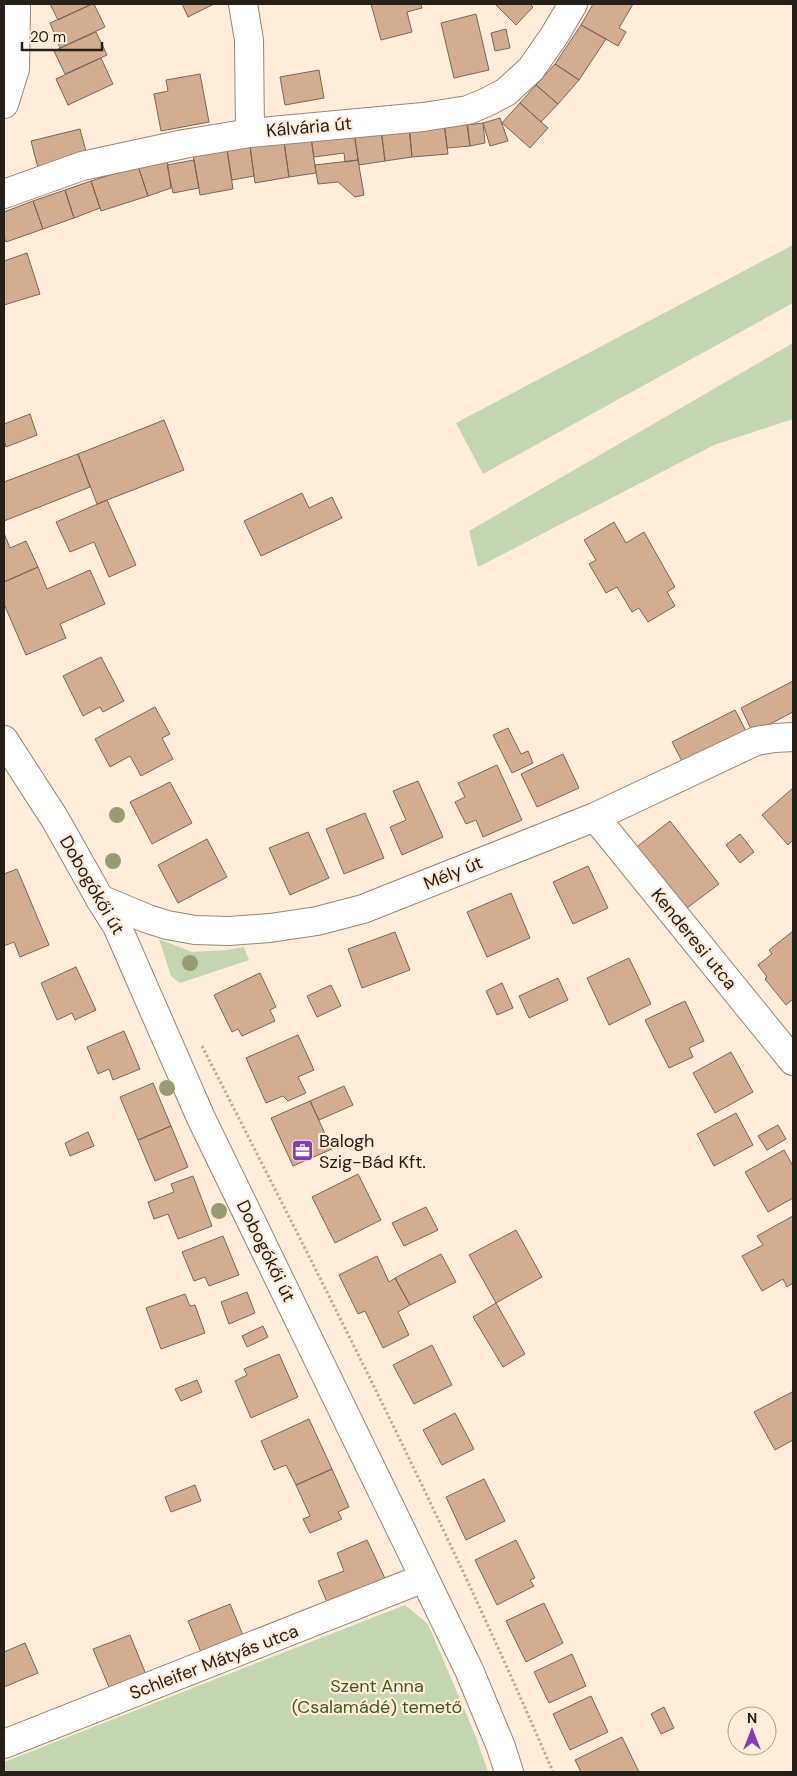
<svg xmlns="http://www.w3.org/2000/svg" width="797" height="1776" font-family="'DM Sans',sans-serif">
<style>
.green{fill:#c4d5b1}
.building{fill:#d4ac90;stroke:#796659}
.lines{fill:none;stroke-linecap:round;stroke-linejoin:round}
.minor-casing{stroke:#978776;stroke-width:30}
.major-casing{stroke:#978776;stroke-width:30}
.path{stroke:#bbac9e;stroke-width:3;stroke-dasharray:2.5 2.5;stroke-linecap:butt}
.minor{stroke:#fff;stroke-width:28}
.major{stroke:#fff;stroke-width:28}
.tree{fill:#979c72}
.labels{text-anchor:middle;stroke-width:4.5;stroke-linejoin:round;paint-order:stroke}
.street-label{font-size:18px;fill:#272019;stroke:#ffecda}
.poi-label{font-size:18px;fill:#272019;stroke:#ffecda;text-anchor:start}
.park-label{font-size:18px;fill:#425a1d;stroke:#ffecda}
</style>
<rect width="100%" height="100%" fill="#ffecda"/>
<!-- green -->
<path class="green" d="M793,245V303L483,474L456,423Z
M793,343V419L714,445L478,567L469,531Z
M159,939L192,952L227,950L244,947L249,960L180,983L171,976Z
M405,1605L428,1624L476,1737L488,1772H4V1762Z"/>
<!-- building -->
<path class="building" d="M50,4H92L58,20Z
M92,4H94L105,27L60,48L50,23Z
M182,4H214L188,17Z
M371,4H421L422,8L407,12L412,32L381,40Z
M495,4H530L533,7L516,25Z
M593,4H633L619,28L626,32L618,46L581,25Z
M476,14L489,70L454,78L441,23Z
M581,25L606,39L579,80L555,64Z
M506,29L510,48L495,51L491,33Z
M96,32L107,55L65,74L54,51Z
M101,58L113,84L68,105L56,79Z
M555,64L579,80L558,104L536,85Z
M319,70L324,98L285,105L280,77Z
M200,74L209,122L161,131L154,94L168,91L166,80Z
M536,85L558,104L541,122L520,103Z
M520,103L548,128L530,148L502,123Z
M500,118L508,141L490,146L483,123Z
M467,120L470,146L447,148L444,122Z
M444,122L448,154L412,157L409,126Z
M483,123L485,143L470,146L467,125Z
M409,126L412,157L385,161L381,129Z
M80,129L87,155L38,168L31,141Z
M381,129L385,161L359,165L354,132Z
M354,132L358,160L345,162L344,153L314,157L311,138Z
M311,138L316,173L289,177L284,142Z
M284,142L289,177L255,183L250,146Z
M250,146L254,176L232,180L227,150Z
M227,150L233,189L200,195L193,155Z
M167,159L171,188L148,196L138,166Z
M194,160L199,188L173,193L167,165Z
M358,160L364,195L355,197L338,182L318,184L315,165Z
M138,166L148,196L101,211L91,181Z
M91,181L100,208L74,218L65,190Z
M65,190L74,218L43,229L33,201Z
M33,201L43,229L6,242L4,237V212Z
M27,253L40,294L4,305V261Z
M30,414L37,435L6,447L4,440V424Z
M164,420L184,470L97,504L78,454Z
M78,454L90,487L4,521V482Z
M302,493L309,508L332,497L342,518L261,556L244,521Z
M107,500L136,565L109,577L94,542L70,552L56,522Z
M614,522L626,543L644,532L675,587L667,592L675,606L648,622L639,608L632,612L617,587L606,593L589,564L596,560L584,540Z
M4,533L10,548L26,541L38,567L4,582Z
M38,567L47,589L90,570L105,604L60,624L66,638L26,655L4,604V582Z
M101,657L124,701L103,712L100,707L83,716L63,676Z
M793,681V712L753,733L741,708Z
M155,707L170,734L162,738L173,759L141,776L130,756L110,767L95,739Z
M735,710L746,731L683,763L672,742Z
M508,728L521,754L528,751L533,763L512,773L493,735Z
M563,754L579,788L537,807L521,774Z
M497,765L522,820L483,837L476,820L466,824L455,802L465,797L458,783Z
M418,781L443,837L402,855L390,827L406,820L393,791Z
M170,782L192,823L152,844L130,802Z
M793,788V840L788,845L762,815Z
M365,813L384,858L344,874L326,829Z
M670,821L719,884L683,911L634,849Z
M308,832L329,878L290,895L269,848Z
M740,834L754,852L740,863L726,845Z
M207,839L227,877L178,903L158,865Z
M588,866L608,908L573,924L553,882Z
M17,869L49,945L20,957L14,942L4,946V874Z
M511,893L530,938L487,957L467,912Z
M793,931V999L786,1005L765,979L767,977L758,965L772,954L769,950Z
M395,932L410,970L362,988L348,949Z
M629,958L651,1004L609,1025L587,978Z
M76,967L96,1010L75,1020L72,1013L57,1020L41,983Z
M260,973L276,1007L270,1010L275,1021L242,1036L238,1029L232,1032L214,995Z
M558,978L568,1000L529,1018L519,996Z
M502,983L513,1008L497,1015L486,991Z
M331,985L341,1006L317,1017L307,996Z
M685,1001L704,1041L689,1048L693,1057L669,1068L645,1020Z
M124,1031L140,1069L113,1080L109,1069L98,1074L87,1047Z
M298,1035L314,1070L298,1077L306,1093L288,1101L283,1096L266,1103L246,1058Z
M731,1052L753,1092L715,1113L693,1073Z
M153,1083L171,1126L138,1140L120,1097Z
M344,1086L353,1105L319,1120L310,1101Z
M310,1101L332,1149L293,1166L271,1118Z
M736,1113L753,1145L714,1166L697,1134Z
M778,1125L786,1139L767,1150L758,1136Z
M171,1126L188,1167L155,1181L138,1140Z
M88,1132L94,1146L70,1156L65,1143Z
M784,1150L793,1166V1198L768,1212L745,1172Z
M358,1174L381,1220L335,1243L312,1197Z
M193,1176L212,1226L178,1239L168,1214L154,1219L148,1202L174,1192L171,1184Z
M426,1207L438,1230L404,1246L392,1223Z
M793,1216V1283L787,1287L783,1279L762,1291L742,1256L763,1245L757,1236Z
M516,1230L542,1277L496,1303L469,1255Z
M223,1236L239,1275L209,1286L205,1277L194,1281L182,1252Z
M441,1254L456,1282L410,1305L395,1278Z
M377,1256L389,1282L395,1278L410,1305L398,1312L409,1335L383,1348L365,1311L358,1314L339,1275Z
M247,1292L255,1313L229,1324L221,1302Z
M185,1294L190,1306L195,1305L205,1333L161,1349L146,1308Z
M496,1303L525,1354L503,1367L473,1317Z
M263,1326L268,1337L247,1347L242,1336Z
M432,1345L452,1385L414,1404L393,1365Z
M279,1354L298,1397L251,1418L235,1381L247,1375L244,1369Z
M197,1380L202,1392L181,1401L175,1389Z
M792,1392L793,1394V1440L775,1450L754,1412Z
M455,1413L474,1449L442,1465L423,1430Z
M309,1419L332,1469L296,1485L286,1465L274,1470L261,1441Z
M332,1469L349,1507L338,1512L342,1519L310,1533L303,1519L310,1516L296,1485Z
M484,1479L505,1521L466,1540L446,1497Z
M195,1485L201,1501L171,1512L165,1497Z
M367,1540L388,1585L330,1609L318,1581L344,1571L337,1553Z
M516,1540L535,1578L530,1580L534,1586L497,1605L475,1560Z
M544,1603L563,1643L526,1662L506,1621Z
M230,1604L245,1640L203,1657L188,1621Z
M130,1635L147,1677L111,1692L93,1649Z
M25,1643L38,1673L4,1687V1652Z
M572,1654L586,1686L549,1703L534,1672Z
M591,1696L608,1732L570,1750L553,1714Z
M664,1707L674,1728L661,1734L651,1714Z
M622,1737L639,1772H581L575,1760Z"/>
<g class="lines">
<defs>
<path id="minor" d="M243,4L249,40L250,133
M4,104L15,69L16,8L15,4
M4,194L82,166L184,144L250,133L423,117L468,110L487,102L506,92L531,69L554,36L573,4
M595,817L793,1061
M100,899L148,919L167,925L195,930L229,931L270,928L317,921L363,909L595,817L756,741L775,738L793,737
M4,1744L424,1578"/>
<path id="major" d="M4,740L55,819L100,899L117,926L201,1118L469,1670L501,1747L509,1772"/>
</defs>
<!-- minor casing -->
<use href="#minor" class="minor-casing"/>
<!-- major casing -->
<use href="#major" class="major-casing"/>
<!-- path -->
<path class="path" d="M202,1046C324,1285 447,1525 553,1772"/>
<!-- minor -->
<use href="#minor" class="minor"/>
<!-- major -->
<use href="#major" class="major"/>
</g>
<!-- trees -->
<g class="tree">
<circle cx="117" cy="815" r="8"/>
<circle cx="113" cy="861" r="8"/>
<circle cx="190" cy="963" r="8"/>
<circle cx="167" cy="1088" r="8"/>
<circle cx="219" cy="1211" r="8"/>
</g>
<!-- icons -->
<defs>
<symbol id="office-square" viewBox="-11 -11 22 22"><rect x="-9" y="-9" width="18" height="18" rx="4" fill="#843eb1" stroke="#ffecda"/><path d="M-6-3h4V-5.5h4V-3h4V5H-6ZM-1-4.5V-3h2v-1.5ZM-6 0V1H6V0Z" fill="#fff"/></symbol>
</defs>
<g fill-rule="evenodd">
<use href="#office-square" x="290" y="1138" width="25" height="25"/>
</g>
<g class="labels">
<!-- street labels -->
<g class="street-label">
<text transform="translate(309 127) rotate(-5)" y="6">Kálvária út</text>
<text transform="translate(453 873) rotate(-22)" y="6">Mély út</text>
<text transform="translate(92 885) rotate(60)" y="6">Dobogókői út</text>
<text transform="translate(694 939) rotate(51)" y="6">Kenderesi utca</text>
<text transform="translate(266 1251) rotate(64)" y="6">Dobogókői út</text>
<text transform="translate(214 1662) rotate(-21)" y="6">Schleifer Mátyás utca</text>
</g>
<!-- poi labels -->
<g class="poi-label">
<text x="319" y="1147">Balogh<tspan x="319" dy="21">Szig-Bád Kft.</tspan></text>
</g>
<!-- park labels -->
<g class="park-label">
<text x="377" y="1692">Szent Anna<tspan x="377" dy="21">(Csalamádé) temető</tspan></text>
</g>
</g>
<!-- border -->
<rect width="797" height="1776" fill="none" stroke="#272019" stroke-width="10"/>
<!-- north arrow -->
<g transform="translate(752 1731)"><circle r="24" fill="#ffecda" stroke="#a99a8d"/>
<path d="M0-4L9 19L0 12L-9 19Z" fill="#843eb1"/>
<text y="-8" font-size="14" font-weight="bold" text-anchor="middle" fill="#272019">N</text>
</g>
<!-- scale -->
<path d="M22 42v8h80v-8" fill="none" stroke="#272019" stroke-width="2.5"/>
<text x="30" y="42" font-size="15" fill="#272019" stroke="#ffecda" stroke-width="4" paint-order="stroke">20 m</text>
</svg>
